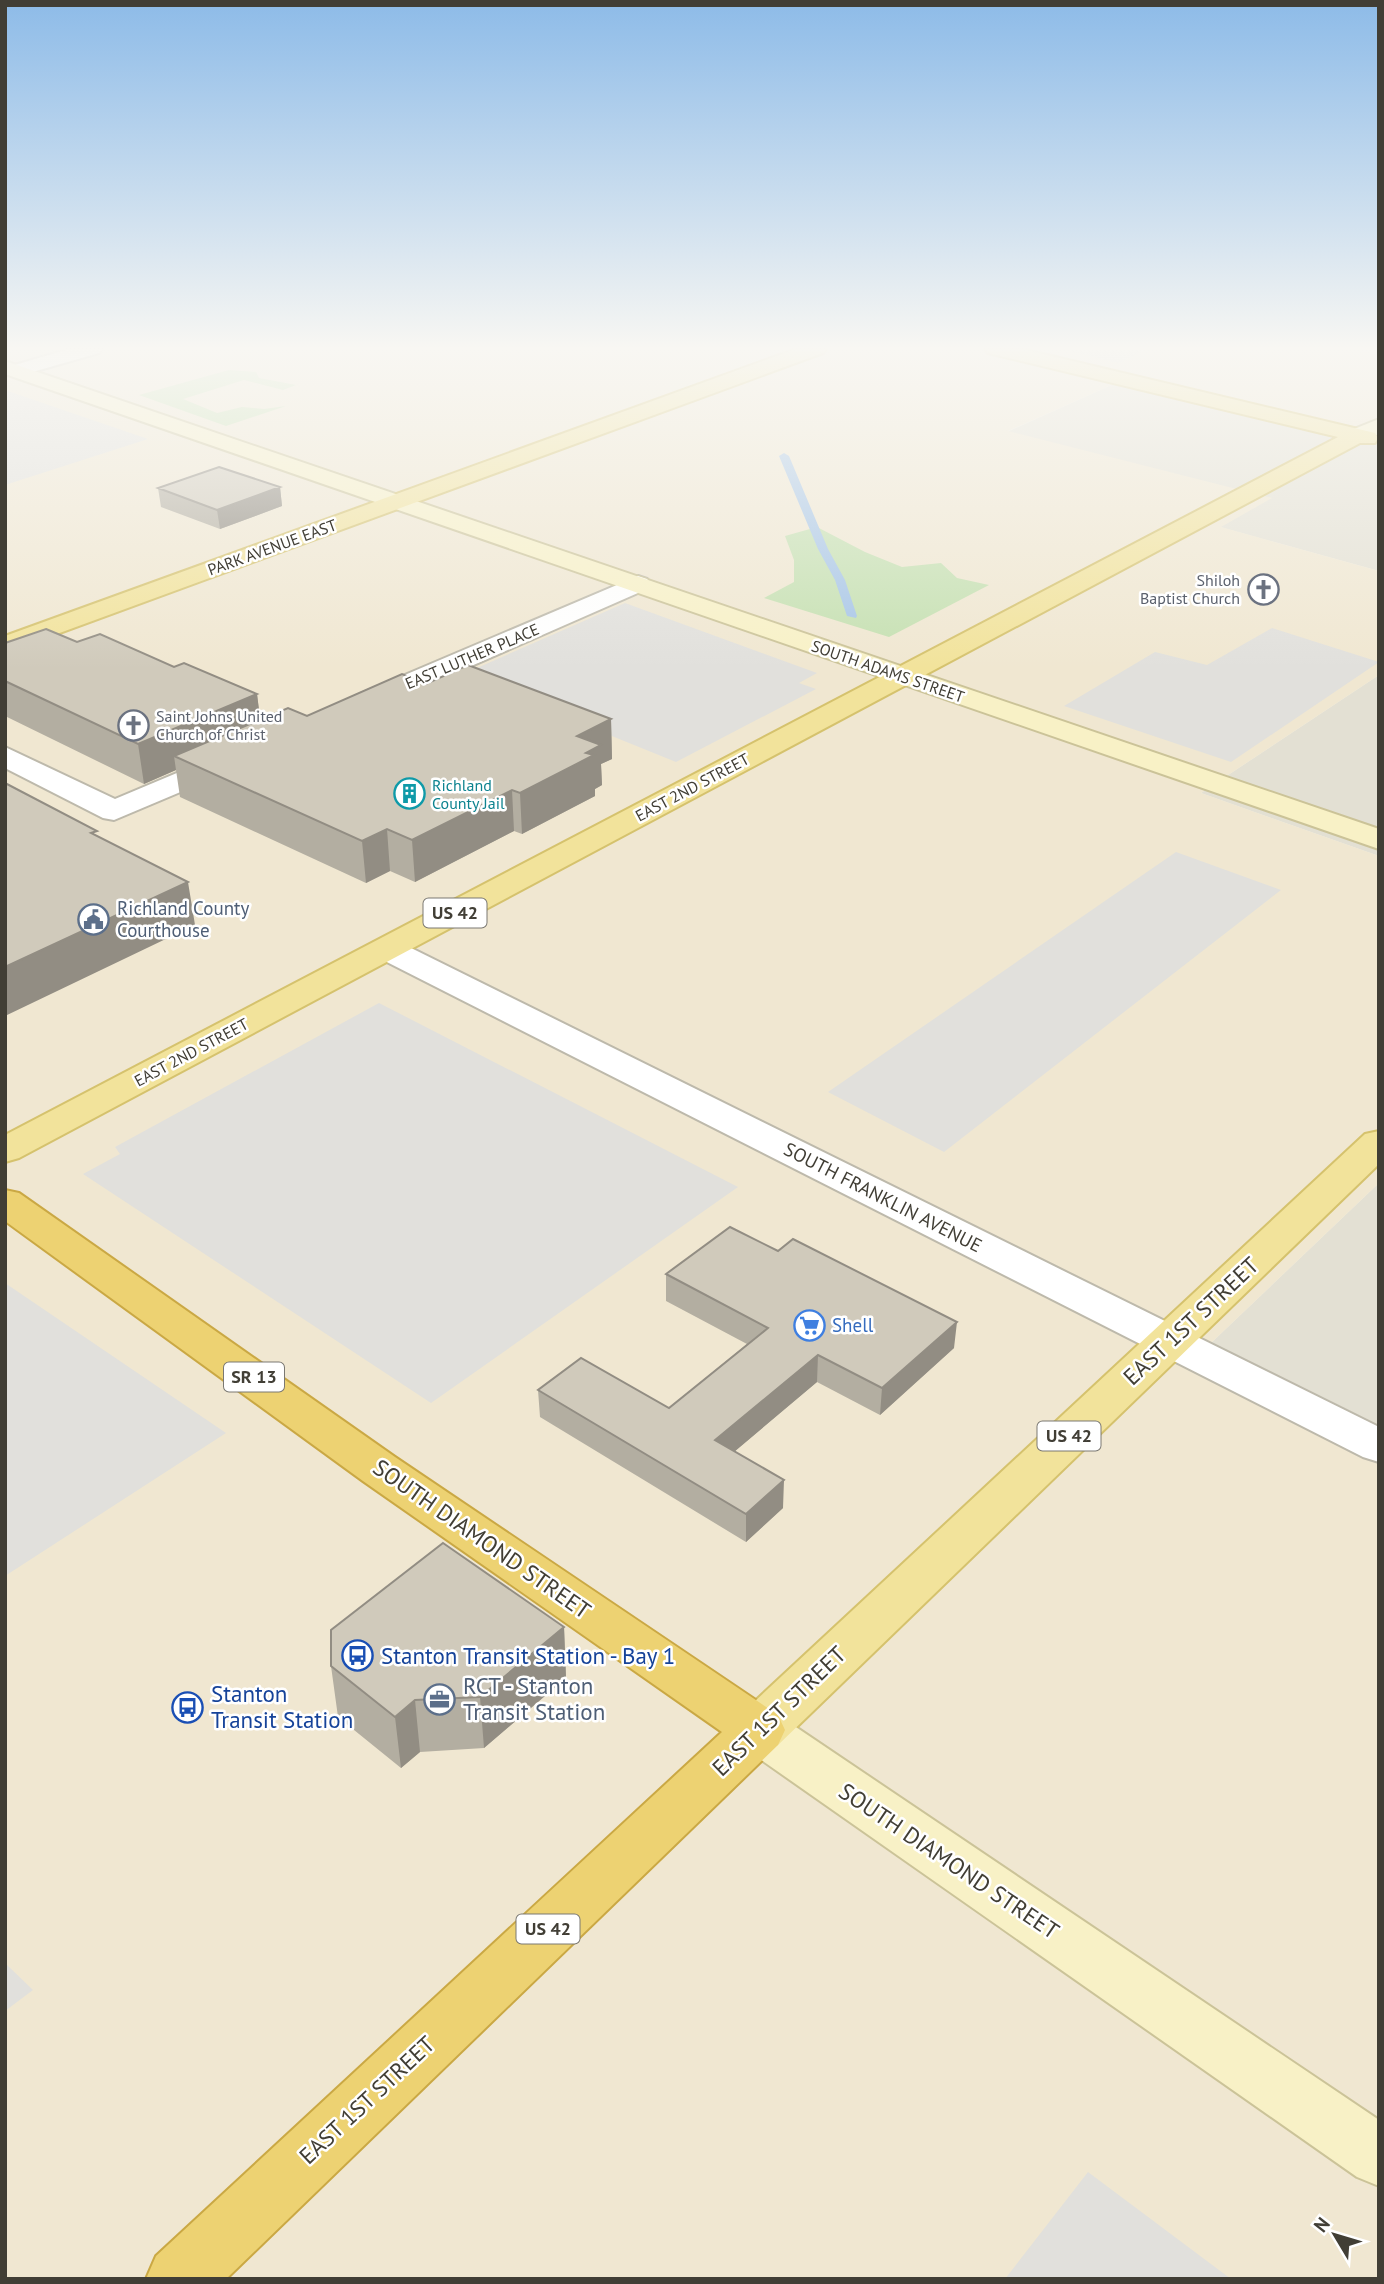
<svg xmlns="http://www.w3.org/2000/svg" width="1384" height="2284" font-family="'PT Sans',sans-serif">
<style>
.residential{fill:#e3e0d3}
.commercial{fill:#f0e7d1}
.green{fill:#c5e0b1}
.parking{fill:#e1e0dc}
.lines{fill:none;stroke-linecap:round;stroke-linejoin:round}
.stream{fill:#a6c5e7;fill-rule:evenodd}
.street-casing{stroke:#bdb9ab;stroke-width:4}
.secondary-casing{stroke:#cbc398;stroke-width:4}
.primary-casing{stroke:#d5c26d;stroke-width:4}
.highway-casing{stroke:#caa844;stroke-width:4}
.street{fill:#fff;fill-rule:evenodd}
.secondary{fill:#f8f1c6;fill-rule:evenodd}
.primary{fill:#f2e39b;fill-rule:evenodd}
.highway{fill:#edd272;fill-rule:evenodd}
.wall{fill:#b3aea1}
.shaded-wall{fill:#928d83}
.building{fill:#d0cabb;stroke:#928d83;stroke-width:2}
.labels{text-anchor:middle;stroke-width:5;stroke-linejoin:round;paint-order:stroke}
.far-street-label{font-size:16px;fill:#413e35;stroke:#fff}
.far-worship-label{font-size:16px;fill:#5b616d;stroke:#fff;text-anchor:end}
.far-culture-label{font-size:16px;fill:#0d838f;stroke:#fff;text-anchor:start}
.shield{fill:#fff;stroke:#7a7872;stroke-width:2}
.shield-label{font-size:18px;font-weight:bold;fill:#413e35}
.service-label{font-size:19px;fill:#4e5e75;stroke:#fff;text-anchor:start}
.street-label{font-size:19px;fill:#413e35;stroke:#fff}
.shop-label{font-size:19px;fill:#366cbe;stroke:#fff;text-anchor:start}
.near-street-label{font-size:23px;fill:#413e35;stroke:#fff}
.near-transit-label{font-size:23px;fill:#164399;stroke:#fff;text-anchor:start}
.near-service-label{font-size:23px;fill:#4e5e75;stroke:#fff;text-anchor:start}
</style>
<rect width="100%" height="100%" fill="#f0eee4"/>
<!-- residential -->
<path class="residential" d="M1134,375L1379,432V571L1220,527L848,496L1271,499L1007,432Z
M1379,675V856L1201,793Z
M1379,1183V1425L1211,1343Z"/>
<!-- commercial -->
<path class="commercial" d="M5,349H1365L1362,352L1379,355V432L1134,375L1008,431L1272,498L1221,527L1379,571V675L1201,793L1379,856V1183L1211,1343L1379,1425V2279H5Z"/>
<!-- green -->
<path class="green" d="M229,370L256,372L259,378L296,385L283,390L244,380L183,399L217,413L242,407L264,409L286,406L226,426L139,395Z
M817,527L865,552L902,567L941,563L957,578L989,585L889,637L764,598L794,582V560L785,536Z"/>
<!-- parking -->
<path class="parking" d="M1061,349H1148L1118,363Z
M5,390L148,439L5,485Z
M625,603L817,673L799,683L816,689L676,762L461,675Z
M1272,628L1379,662L1231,762L1064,706L1155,652L1207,665Z
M1176,852L1281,890L944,1152L828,1092Z
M379,1003L738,1187L431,1403L83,1174L120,1154L115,1147Z
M5,1283L226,1433L5,1576Z
M5,1963L33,1990L5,2011Z
M1088,2172L1231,2279H1005Z"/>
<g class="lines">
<!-- stream -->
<path class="stream" d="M784,453L789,456L828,549L845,580L857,616L856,618L847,616L835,580L818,549L779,456Z"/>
<defs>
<path id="street" d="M69,349H102L99,353L15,377L5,372L8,367Z
M638,576L647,579L651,584L647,589L380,706L370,708L360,706L356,700L360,694Z
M5,747L115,799L215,757L225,754L235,757L240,763L235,769L114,820L103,818L5,768Z
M387,939L399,942L1379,1427V1462L1363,1457L375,956L370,949L375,942Z"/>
<path id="secondary" d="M5,361L1379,829V849L5,374Z
M1379,419V434L1357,443L1349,441L1346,436L1349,431Z
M759,1709L778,1715L1379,2120V2186L1357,2177L740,1745L733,1730L740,1715Z"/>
<path id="primary" d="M796,349H826L823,353L5,653V636Z
M985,349H1022L1375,433L1378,438L1375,443H1360L19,1158L5,1162V1135L1338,437L988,353Z
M1379,1131V1164L778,1745L759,1751L740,1745L733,1730L740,1715L1365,1134Z"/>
<path id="highway" d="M5,1190L19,1193L395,1457L778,1715L785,1730L778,1745L226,2279H146L156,2256L722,1732L363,1481L5,1221Z"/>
</defs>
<!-- street casing -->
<use href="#street" class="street-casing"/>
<!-- secondary casing -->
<use href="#secondary" class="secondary-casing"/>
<!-- primary casing -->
<use href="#primary" class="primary-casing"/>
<!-- highway casing -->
<use href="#highway" class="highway-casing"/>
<!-- street -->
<use href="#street" class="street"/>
<!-- secondary -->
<use href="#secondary" class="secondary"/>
<!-- primary -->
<use href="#primary" class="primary"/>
<!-- highway -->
<use href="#highway" class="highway"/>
</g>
<!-- wall -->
<path class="wall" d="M280,487L282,506L220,529L161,507L158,488Z
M77,642L174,667L257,694L260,720L307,716L426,684L611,719L612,759L601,764L602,785L595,789V796L522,834L514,831L415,882L390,871L366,883L180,797L176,770L144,784L5,716V643Z
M666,1274L954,1348L880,1415L817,1382L735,1451L783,1508L746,1542L540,1417L538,1390L669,1408L747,1344L666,1301Z
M564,1627L566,1678L484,1748L420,1752L401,1768L338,1717L331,1666Z"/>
<!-- shaded-wall -->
<path class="shaded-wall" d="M280,487L282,506L220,529L217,510Z
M257,694L262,733L174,756L176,770L144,784L138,744Z
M611,719L612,759L601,764L602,785L595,789V796L522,834L520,793L577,736Z
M512,790L514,831L415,882L412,840Z
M387,829L390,871L366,883L362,841Z
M188,882L195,925L5,1016V967Z
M957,1322L954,1348L880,1415L882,1388Z
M818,1355L817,1382L715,1468V1440Z
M784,1480L783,1508L746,1542V1514Z
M564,1627L566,1678L484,1748L480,1697Z
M415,1700L420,1752L401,1768L395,1717Z"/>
<!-- building -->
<path class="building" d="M219,467L280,487L217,510L158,488Z
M46,629L77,642L100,634L174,667L184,663L257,694L138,744L5,681V643Z
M468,665L611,719L577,736L601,745L586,753L594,755L520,793L512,790L412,840L387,829L362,841L174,756L288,708L307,716L402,674L426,684Z
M5,783L97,831L91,833L188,882L5,967Z
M730,1227L778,1251L793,1239L957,1322L882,1388L818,1355L715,1440L784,1480L746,1514L538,1390L581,1358L669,1408L768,1328L666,1274Z
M443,1543L564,1627L480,1697L415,1700L395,1717L331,1666V1630Z"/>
<!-- sky -->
<linearGradient id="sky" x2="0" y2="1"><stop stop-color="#8dbbe8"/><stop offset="0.52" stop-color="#f8f7f3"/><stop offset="1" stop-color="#f8f7f3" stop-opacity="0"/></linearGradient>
<rect width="1384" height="669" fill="url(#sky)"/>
<!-- icons -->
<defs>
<symbol id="church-ring" viewBox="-11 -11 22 22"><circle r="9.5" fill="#fff" stroke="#6b7280" stroke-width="1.5"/><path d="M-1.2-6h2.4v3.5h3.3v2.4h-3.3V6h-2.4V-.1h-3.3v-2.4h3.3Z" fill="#6b7280"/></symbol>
<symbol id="building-ring" viewBox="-11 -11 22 22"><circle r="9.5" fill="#fff" stroke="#0f9aa8" stroke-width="1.5"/><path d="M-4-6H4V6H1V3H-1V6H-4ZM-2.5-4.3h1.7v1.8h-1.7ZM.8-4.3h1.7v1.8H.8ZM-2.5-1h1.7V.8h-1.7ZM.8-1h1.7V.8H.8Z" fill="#0f9aa8"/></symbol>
<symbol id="civic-ring" viewBox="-11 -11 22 22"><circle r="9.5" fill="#fff" stroke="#5c6f8a" stroke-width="1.5"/><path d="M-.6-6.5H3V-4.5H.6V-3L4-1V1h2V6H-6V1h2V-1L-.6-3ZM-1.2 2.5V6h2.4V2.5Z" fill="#5c6f8a"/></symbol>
<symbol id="supermarket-ring" viewBox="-11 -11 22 22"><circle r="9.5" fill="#fff" stroke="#3f7fe0" stroke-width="1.5"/><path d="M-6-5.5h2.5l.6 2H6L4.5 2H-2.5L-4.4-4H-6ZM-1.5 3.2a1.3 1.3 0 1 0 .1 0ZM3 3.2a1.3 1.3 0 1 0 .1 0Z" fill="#3f7fe0"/></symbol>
<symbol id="bus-ring" viewBox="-11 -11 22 22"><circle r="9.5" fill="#fff" stroke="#1a4fb4" stroke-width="1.5"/><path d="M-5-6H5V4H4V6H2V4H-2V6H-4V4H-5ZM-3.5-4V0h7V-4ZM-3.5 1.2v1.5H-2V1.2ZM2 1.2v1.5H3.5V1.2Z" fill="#1a4fb4"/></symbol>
<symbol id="office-ring" viewBox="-11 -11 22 22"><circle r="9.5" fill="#fff" stroke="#5c6f8a" stroke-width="1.5"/><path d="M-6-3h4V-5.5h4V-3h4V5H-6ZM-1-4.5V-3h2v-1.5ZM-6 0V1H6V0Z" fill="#5c6f8a"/></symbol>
</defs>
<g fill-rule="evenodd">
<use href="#church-ring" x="1246" y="572" width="35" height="35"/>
<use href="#church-ring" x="116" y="708" width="35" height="35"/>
<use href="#building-ring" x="392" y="776" width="35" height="35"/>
<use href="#civic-ring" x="76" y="902" width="35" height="35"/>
<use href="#supermarket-ring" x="792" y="1308" width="35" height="35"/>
<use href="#bus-ring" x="340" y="1638" width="35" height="35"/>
<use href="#office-ring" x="422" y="1682" width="35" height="35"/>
<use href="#bus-ring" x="170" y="1690" width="35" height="35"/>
</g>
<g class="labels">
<!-- far-street labels -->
<g class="far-street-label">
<text transform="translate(272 547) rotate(-20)" y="6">PARK AVENUE EAST</text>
<text transform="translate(472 656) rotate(-23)" y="6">EAST LUTHER PLACE</text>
<text transform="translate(888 671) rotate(19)" y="6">SOUTH ADAMS STREET</text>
<text transform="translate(692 787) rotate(-28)" y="6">EAST 2ND STREET</text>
<text transform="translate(191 1052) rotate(-28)" y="6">EAST 2ND STREET</text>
</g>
<!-- far-worship labels -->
<g class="far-worship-label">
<text x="1240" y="586">Shiloh<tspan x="1240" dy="18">Baptist Church</tspan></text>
<text x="156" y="722" text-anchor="start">Saint Johns United<tspan x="156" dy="18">Church of Christ</tspan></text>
</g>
<!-- far-culture labels -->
<g class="far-culture-label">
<text x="432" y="791">Richland<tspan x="432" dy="18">County Jail</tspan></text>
</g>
<!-- shield labels -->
<g class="shield">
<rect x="423.5" y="898.5" width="63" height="29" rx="5"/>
<rect x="224" y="1362.5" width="60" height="29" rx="5"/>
<rect x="1037.5" y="1421.5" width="63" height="29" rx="5"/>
<rect x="516.5" y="1914.5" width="63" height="29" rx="5"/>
</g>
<g class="shield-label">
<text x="455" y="919">US 42</text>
<text x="254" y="1383">SR 13</text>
<text x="1069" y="1442">US 42</text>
<text x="548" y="1935">US 42</text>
</g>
<!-- service labels -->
<g class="service-label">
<text x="117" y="915">Richland County<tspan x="117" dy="22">Courthouse</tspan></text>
</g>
<!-- street labels -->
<g class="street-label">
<text transform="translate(883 1197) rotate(27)" y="7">SOUTH FRANKLIN AVENUE</text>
</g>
<!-- shop labels -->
<g class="shop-label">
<text x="832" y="1332">Shell</text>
</g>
<!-- near-street labels -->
<g class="near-street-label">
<text transform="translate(1191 1321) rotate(-43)" y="8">EAST 1ST STREET</text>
<text transform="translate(482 1539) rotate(35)" y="8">SOUTH DIAMOND STREET</text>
<text transform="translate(779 1711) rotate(-44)" y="8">EAST 1ST STREET</text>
<text transform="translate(949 1861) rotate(34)" y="8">SOUTH DIAMOND STREET</text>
<text transform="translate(367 2100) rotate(-43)" y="8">EAST 1ST STREET</text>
</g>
<!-- near-transit labels -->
<g class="near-transit-label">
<text x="381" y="1664">Stanton Transit Station - Bay 1</text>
<text x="211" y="1702">Stanton<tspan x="211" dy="26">Transit Station</tspan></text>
</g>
<!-- near-service labels -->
<g class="near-service-label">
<text x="463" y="1694">RCT - Stanton<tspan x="463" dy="26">Transit Station</tspan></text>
</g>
</g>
<!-- border -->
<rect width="1384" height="2284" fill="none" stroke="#413e35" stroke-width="14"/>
<!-- north arrow -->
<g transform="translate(1335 2235) rotate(308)" stroke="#ffffff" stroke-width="5" paint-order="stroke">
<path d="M0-5L12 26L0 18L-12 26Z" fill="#413e35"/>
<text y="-10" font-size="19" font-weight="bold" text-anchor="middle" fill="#413e35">N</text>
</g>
</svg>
